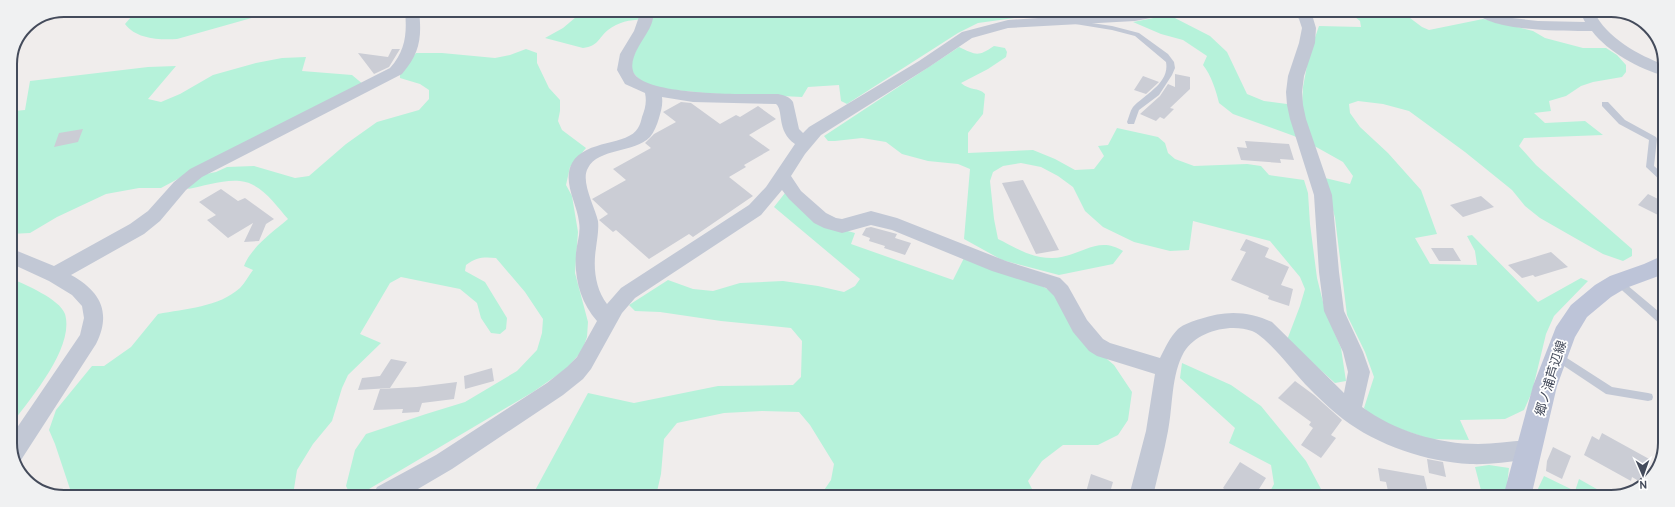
<svg xmlns="http://www.w3.org/2000/svg" width="1675" height="507" font-family="Cabin,'Noto Sans JP',sans-serif">
<style>
.green{fill:#b6f2da}
.building{fill:#cbcdd5}
.lines{fill:none;stroke-linecap:round;stroke-linejoin:round}
.lane{fill:#c2c8d5;fill-rule:evenodd}
.street{fill:#c2c8d5;fill-rule:evenodd}
.secondary{fill:#bdc4d8;fill-rule:evenodd}
.labels{text-anchor:middle;stroke-width:3.5;stroke-linejoin:round;paint-order:stroke}
.street-label{font-size:13px;fill:#444b5b;stroke:#fff}
.rim{fill:none;stroke:#444b5b;stroke-width:2}
</style>
<rect width="100%" height="100%" fill="#f0edec"/>
<!-- green -->
<path class="green" d="M162,10H274L266,14L177,39C159,40 136,39 125,24L131,17H148Z
M605,11H1138L1117,14L1022,17L978,23L958,33L847,104L841,101L839,85L808,87L802,97C763,94 724,96 685,91C673,90 659,90 648,85C640,81 633,74 629,66L650,20C635,19 621,20 608,30C598,38 599,46 583,48L545,38L563,28L582,12L592,13Z
M1349,12H1402L1422,27L1429,30L1483,19L1497,22L1533,31L1545,38L1583,48H1606L1617,55L1626,65V72L1622,77L1593,82L1581,86L1566,96L1549,101L1551,111L1534,113L1545,123L1585,121L1603,135L1524,138L1519,146L1536,165L1632,249V256L1623,261L1603,254L1540,218L1525,206L1512,190L1465,152L1409,111L1383,104L1358,101L1349,104L1350,113L1360,127L1388,153L1421,190L1437,234L1415,238L1430,264L1477,265L1475,251L1467,236L1472,235L1538,302L1581,278L1588,281L1554,316L1546,334L1532,392L1524,410L1505,419L1460,420L1469,440L1430,439L1376,421L1364,408L1374,377L1365,352L1347,315L1335,218L1325,178L1350,184L1353,176L1343,162L1318,148L1294,136L1233,114L1219,103C1216,90 1211,75 1203,65L1207,56L1183,40L1161,34L1133,22L1169,15L1210,36L1227,52L1247,94L1264,101L1302,106L1303,87L1309,55L1319,26L1361,27L1360,21Z
M994,46L1005,48L1007,52L1006,57L988,69L961,83C970,91 978,87 985,94L983,114L968,133V153L1033,150L1055,159L1075,170L1094,169L1104,156L1098,146L1108,145L1117,128L1158,137L1165,143L1168,153L1175,159L1194,166L1247,164L1261,166L1269,175L1304,180L1308,193L1310,224L1317,278L1325,310L1341,348L1346,381L1335,383L1287,340L1300,306L1305,289L1300,277L1270,241L1193,221L1189,250L1170,251L1134,242L1103,227L1085,211L1073,187L1058,176L1041,167L1021,163L1003,166L993,172L990,181L994,219L998,239C1016,248 1031,258 1052,258C1079,258 1097,234 1123,251L1113,264L1059,275L1002,260L964,239L970,169L958,164L928,161L902,154L886,142L862,138L835,141H828L824,136L959,47C976,55 978,57 994,46Z
M526,49L537,53V63L549,88L560,100V111L558,121L562,130L586,148L570,167L566,185L572,196L578,232L575,273L588,322L587,337L582,351L566,369L533,392L369,489L349,492L346,486L355,450L366,434L426,414L465,402L517,371L537,350L542,333L543,319L525,292L496,258C483,257 477,257 466,265L465,271L485,282L507,318L506,329L500,334L491,333L481,318L477,303L460,289L401,277L390,283L360,334L381,343L348,375L342,388L332,421L313,444L297,470L293,495H72L55,444L49,430L56,410L92,366H104L131,347L158,314C185,309 219,307 240,288C245,283 249,275 253,270L244,266C252,246 273,232 288,219C275,204 261,183 240,181C225,179 203,186 188,189L191,182L201,175L216,172L227,167L254,166L295,178L309,176L346,144L377,122L419,110L429,99V90L420,84L400,78V73L416,53H442L495,58L510,55Z
M306,57L302,71L352,75L364,85L215,159L161,188H139L106,194L57,217L30,233L10,234V116L14,111L25,110L30,81L148,67L176,66L148,99L161,102L180,94L213,75L256,63L282,58Z
M785,193L818,223L855,233L851,244L953,280L964,258L1036,283L1051,291L1101,354L1114,365L1132,392L1128,420L1118,435L1098,445H1063L1042,461L1028,481L1033,491L1053,496H820L831,480L834,464L810,425L799,412L762,411L724,413L677,423L664,439L661,474L656,496H532L588,393L634,403L718,386L793,385L801,377L802,341L791,328L721,321L660,312L635,311L629,305L668,280L693,289L713,291L740,283L783,281L818,286L844,292L855,286L860,279L774,207Z
M10,278C24,284 60,299 65,314C75,348 29,400 10,426Z
M1182,363L1231,385L1261,406L1306,461L1321,489L1320,497H1267L1274,484L1271,465L1229,443L1235,428L1180,378Z
M1489,465L1509,468L1506,494L1503,497H1449L1456,492L1482,494L1475,467Z
M1544,476L1575,491L1579,479L1611,497H1534Z"/>
<!-- building -->
<path class="building" d="M392,49H400L389,67L374,74L358,53L388,57Z
M1175,74L1190,77V89L1170,108L1174,109L1164,119L1160,117L1156,121L1140,114L1160,96L1168,84L1175,87Z
M1143,76L1159,82L1146,94L1134,90Z
M681,102L691,103L720,124L736,115L740,117L758,106L776,119L749,135L770,150L744,165L746,167L729,177L753,196L693,237L689,234L649,259L624,237L616,230L613,232L599,220L608,214L592,199L626,180L613,169L651,148L645,143L654,134L676,122L663,112Z
M83,129L78,142L54,147L59,133Z
M1245,141L1289,144L1294,160L1280,159L1281,163L1241,160L1237,147L1247,148Z
M1023,180L1059,250L1036,254L1002,183Z
M221,189L238,201L245,198L274,219L266,224L259,241L244,242L253,223L228,238L207,220L216,215L199,202Z
M1648,194L1664,202V218L1638,205Z
M1481,196L1494,207L1463,217L1450,205Z
M871,227L897,234L895,238L911,243L905,255L884,248L885,246L869,241L870,238L862,235L866,228Z
M1246,239L1269,248L1265,257L1289,267L1281,285L1293,289L1289,306L1268,299L1269,296L1231,280L1246,252L1240,250Z
M1431,248H1453L1461,261H1439Z
M1551,252L1568,267L1535,277L1533,275L1522,278L1508,265Z
M391,359L407,362L390,388L358,390L362,378L380,376Z
M492,368L494,381L465,389L464,376Z
M1295,381L1314,395L1342,420L1331,435L1336,438L1321,458L1301,445L1313,428L1309,425L1311,422L1278,398Z
M457,382L454,399L422,403L419,412L402,413L403,409L373,410L380,389L417,387Z
M1602,433L1651,460L1642,483L1632,477L1631,481L1584,455L1592,436L1599,440Z
M1553,447L1571,456L1562,479L1546,471L1547,461Z
M1427,459L1443,462L1446,477L1429,473Z
M1240,462L1266,478L1254,497H1235L1223,488Z
M1378,468L1424,476L1429,497H1420L1388,491L1386,482L1380,481Z
M1091,474L1113,482L1109,496H1085Z"/>
<g class="lines">
<!-- lane -->
<path class="lane" d="M1071,20L1112,26L1139,33L1168,54L1174,62L1175,68L1172,75L1159,95L1139,110L1134,124H1128L1127,122C1129,117 1130,111 1133,107C1145,94 1170,83 1166,62L1135,36L1112,30L1069,23L1068,22Z
M1602,102H1608L1625,120L1656,137L1657,139L1654,166L1664,175V182L1661,181L1646,167L1649,140L1619,124L1602,106Z
M1618,278L1621,280L1664,316V326L1661,325L1615,284L1613,282L1615,280Z
M1556,351L1612,387L1648,393L1652,394L1653,397L1652,400L1648,401L1606,394L1552,358L1551,355L1552,352Z"/>
<!-- street -->
<path class="street" d="M405,10H419C422,38 420,53 402,74L202,177L186,190L160,221L144,234L71,275C100,291 112,312 96,344L21,460L16,462L10,446V438L80,335L84,318L82,306L72,295L49,281L10,263V248L54,266L130,224L148,211L174,182L190,169L390,68C406,50 407,33 405,10Z
M641,11H655C653,18 652,25 648,31C642,42 629,58 633,71C641,97 753,94 778,94C784,95 790,97 793,102L799,129L803,133L809,127L919,61L962,32L1008,20L1142,11H1174L1172,14L1135,21L1008,28L972,38L929,67L821,135L805,154L791,176L801,191L826,213L836,218L842,219L871,211L897,218L1006,261L1060,278L1068,286L1087,320L1103,339L1110,343L1160,358C1165,348 1170,337 1178,329C1184,324 1193,321 1200,319C1226,310 1248,311 1272,322L1344,393L1348,372L1343,352L1324,311L1319,272L1314,195L1290,119L1287,105L1286,92L1288,76L1299,43L1302,28L1299,19L1294,12H1308L1313,18L1316,28L1315,43L1304,76L1302,92L1303,105L1306,119L1332,195L1339,272L1344,311L1363,352L1370,372L1362,407C1395,431 1438,444 1478,444C1495,444 1513,441 1530,440L1538,443L1541,450L1538,457L1530,460C1510,461 1490,465 1470,464C1427,462 1377,445 1343,419C1330,409 1317,396 1305,384C1293,371 1267,337 1252,331C1230,323 1197,331 1184,352C1171,375 1173,406 1168,431C1164,453 1158,474 1153,496H1129L1146,431L1155,374L1097,356L1089,351L1073,332L1054,296L1046,288L992,271L892,230L871,225L842,233L824,228L814,223L789,199L782,190L761,215L635,298L622,313L591,369L583,379L563,395L452,469L406,496L373,495L377,487L436,455L547,383L567,367L577,357L597,321C580,302 574,277 576,253C577,242 581,233 579,222C577,203 562,182 572,163C586,139 628,146 638,128C640,125 641,121 642,117C645,109 647,102 645,93L625,84L617,70L620,54L634,31ZM662,97L693,102L776,104C784,110 776,131 795,144L766,187L749,205L621,288L607,304C595,288 593,267 596,248C597,239 599,230 598,221C595,207 580,181 588,168C598,148 635,153 650,137C654,132 657,125 659,118C661,111 663,105 662,97Z
M1476,12H1495L1512,18L1538,21L1585,22L1580,12H1594C1607,38 1638,55 1665,65V76C1639,69 1608,52 1592,31C1568,31 1490,32 1476,12Z"/>
<!-- secondary -->
<path class="secondary" d="M1664,255V274L1626,288L1611,297L1587,317L1575,337L1557,386L1531,497H1503L1533,386L1556,327L1571,305L1595,285L1610,276L1644,264Z"/>
</g>
<g class="labels">
<!-- street labels -->
<g class="street-label">
<text transform="translate(1550 378) rotate(-73)" y="5">郷ノ浦芦辺線</text>
</g>
</g>
<!-- crop -->
<path d="M0 0H1675V507H0ZM64 17H1611A47 47 0 0 1 1658 64V443A47 47 0 0 1 1611 490H64A47 47 0 0 1 17 443V64A47 47 0 0 1 64 17Z" fill="#f0f1f2" fill-rule="evenodd"/>
<path class="rim" d="M64 17H1611A47 47 0 0 1 1658 64V443A47 47 0 0 1 1611 490H64A47 47 0 0 1 17 443V64A47 47 0 0 1 64 17Z"/>
<!-- north arrow -->
<g transform="translate(1643 475) rotate(178)" stroke="#ffffff" stroke-width="3" paint-order="stroke">
<path d="M0-3L7 15L0 10L-7 15Z" fill="#444b5b"/>
<text y="-6" font-size="11" font-weight="bold" text-anchor="middle" fill="#444b5b">N</text>
</g>
</svg>
